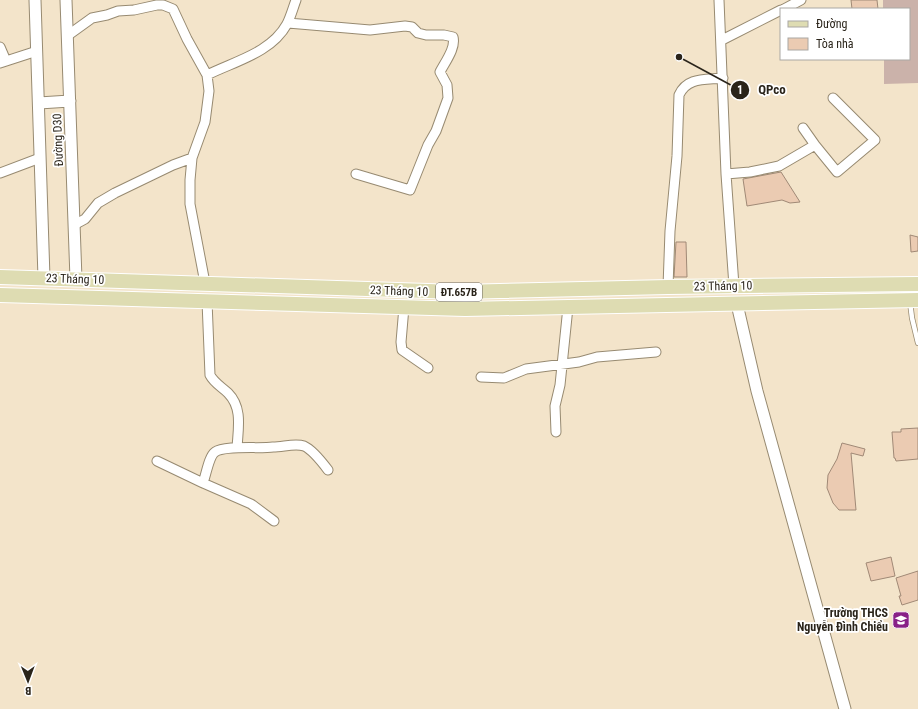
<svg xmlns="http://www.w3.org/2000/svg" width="918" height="709" font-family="'Roboto Condensed',sans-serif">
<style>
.green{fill:#cbb2aa}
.building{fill:#ebcbb2;stroke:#a08976}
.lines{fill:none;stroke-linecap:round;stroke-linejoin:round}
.service-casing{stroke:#978a71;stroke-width:6}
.minor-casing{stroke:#978a71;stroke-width:11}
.tertiary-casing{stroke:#978a71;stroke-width:13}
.primary-casing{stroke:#fff;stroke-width:16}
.service{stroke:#fff;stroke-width:4.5}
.minor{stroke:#fff;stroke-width:9}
.tertiary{stroke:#fff;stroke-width:11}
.primary{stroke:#dedcb2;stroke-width:14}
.labels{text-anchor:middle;stroke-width:3.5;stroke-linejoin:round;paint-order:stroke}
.shield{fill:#fff;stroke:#6a665f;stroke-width:1}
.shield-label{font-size:11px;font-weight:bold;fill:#2a241a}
.street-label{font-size:12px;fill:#2a241a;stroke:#fff}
.poi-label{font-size:12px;font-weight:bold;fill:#2a241a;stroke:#fff;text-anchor:end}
.leader{fill:none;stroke:#2a241a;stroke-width:1.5}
.callout-dot{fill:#2a241a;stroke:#fff;stroke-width:1.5}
.mark-label{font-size:12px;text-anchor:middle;font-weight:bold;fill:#fff}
.callout-label{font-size:13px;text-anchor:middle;font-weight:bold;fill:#2a241a;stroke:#fff;stroke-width:3.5;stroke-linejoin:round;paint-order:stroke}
</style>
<rect width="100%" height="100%" fill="#f3e4ca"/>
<!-- green -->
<path class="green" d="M883,0H918V83L884,84V59H909V9H883Z"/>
<!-- building -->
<path class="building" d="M851,0H877L878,9H852Z
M781,172L800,202L790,203L782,200L747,206L743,179Z
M910,235L918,237V251L911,252Z
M676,242H686L687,277H674Z
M918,428V459L896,461L895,458H894L892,432H901V429Z
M842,443L865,449L863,456L851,453L856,510H839L833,503L827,488L828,475L837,459Z
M891,557L895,576L871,581L866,563Z
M918,571V600L902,605L899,596H901L896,578Z"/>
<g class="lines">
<defs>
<path id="service" d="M910,302L912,318L918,343"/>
<path id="minor" d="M719,0L726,174L734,286
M784,9L801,0
M288,23L370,30L405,26L412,27L418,33L426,35H444L453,37C456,48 445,62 440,72L447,85L448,98L436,131L428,145L410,190L356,174
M67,36L92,18L107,15L118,11L134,10L157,5H163L173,9L187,39L207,75L209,91L205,122L192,158L190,180V204L205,283
M722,40L781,10
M0,47L6,61
M0,63L37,51
M207,75C235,61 271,53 287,24C291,16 293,8 296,0
M803,128L815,145L837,172L875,140L833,98
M0,173L40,158
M726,174L750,172L779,166L815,145
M74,225L85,219L98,203L115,193L173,165L192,158
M668,287L670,231L677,156L679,95C687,77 705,80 723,78
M207,301L210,375C214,383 222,387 228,393C243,408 238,429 237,448
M404,307L401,342L402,350L428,368
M481,377L504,378L526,369L579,362L597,357L656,352
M556,432L555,406L560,385L568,307
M157,461L203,483C206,475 209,456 215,452C225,445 261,449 273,447C283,447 295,443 304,446C313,450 322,462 328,470
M203,483L251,504L274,521"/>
<path id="tertiary" d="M35,0L44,278
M66,0L76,279
M39,103L70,101
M737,304L757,391L845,709"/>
<path id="primary" d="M0,277L458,292L668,287L918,284
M0,295L465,309L918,300"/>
</defs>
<!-- service casing -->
<use href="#service" class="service-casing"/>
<!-- minor casing -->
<use href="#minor" class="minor-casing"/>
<!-- tertiary casing -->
<use href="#tertiary" class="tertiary-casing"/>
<!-- primary casing -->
<use href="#primary" class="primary-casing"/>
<!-- service -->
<use href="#service" class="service"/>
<!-- minor -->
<use href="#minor" class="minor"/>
<!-- tertiary -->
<use href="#tertiary" class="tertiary"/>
<!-- primary -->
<use href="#primary" class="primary"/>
</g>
<!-- icons -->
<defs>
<symbol id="school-square" viewBox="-11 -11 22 22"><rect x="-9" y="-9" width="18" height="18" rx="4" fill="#882087" stroke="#fff"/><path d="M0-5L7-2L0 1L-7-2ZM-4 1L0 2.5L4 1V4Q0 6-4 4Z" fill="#fff"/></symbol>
</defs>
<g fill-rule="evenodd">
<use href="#school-square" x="891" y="610" width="20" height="20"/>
</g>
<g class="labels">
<!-- shield labels -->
<rect class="shield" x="436" y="283" width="46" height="18" rx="3"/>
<g class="shield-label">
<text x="459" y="296">ĐT.657B</text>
</g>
<!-- street labels -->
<g class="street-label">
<text transform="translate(58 140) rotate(-92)" y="4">Đường D30</text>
<text transform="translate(75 279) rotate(2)" y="4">23 Tháng 10</text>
<text transform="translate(723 286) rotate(-1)" y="4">23 Tháng 10</text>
<text transform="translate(399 291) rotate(2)" y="4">23 Tháng 10</text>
</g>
<!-- poi labels -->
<g class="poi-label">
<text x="888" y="617">Trường THCS<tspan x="888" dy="14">Nguyễn Đình Chiểu</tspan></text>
</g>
</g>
<!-- callouts -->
<path class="leader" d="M679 57L740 90"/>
<g class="callout-dot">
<circle cx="679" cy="57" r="4"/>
<circle cx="740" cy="90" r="10"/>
</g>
<g class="mark-label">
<text x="740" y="94">1</text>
</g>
<g class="callout-label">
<text x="772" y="94">QPco</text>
</g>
<!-- legend -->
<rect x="780" y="8" width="130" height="52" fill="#ffffff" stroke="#aaa7a3"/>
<rect x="788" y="21" width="20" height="6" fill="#dedcb2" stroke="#aaa7a3"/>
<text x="816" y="28" font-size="12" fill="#2a241a">Đường</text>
<rect x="788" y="38" width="20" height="12" fill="#ebcbb2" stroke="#aaa7a3"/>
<text x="816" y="48" font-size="12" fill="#2a241a">Tòa nhà</text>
<!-- north arrow -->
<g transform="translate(28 681) rotate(179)" stroke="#ffffff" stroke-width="3" paint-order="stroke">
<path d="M0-3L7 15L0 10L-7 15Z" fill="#2a241a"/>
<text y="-6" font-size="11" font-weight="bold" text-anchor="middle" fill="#2a241a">B</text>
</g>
</svg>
